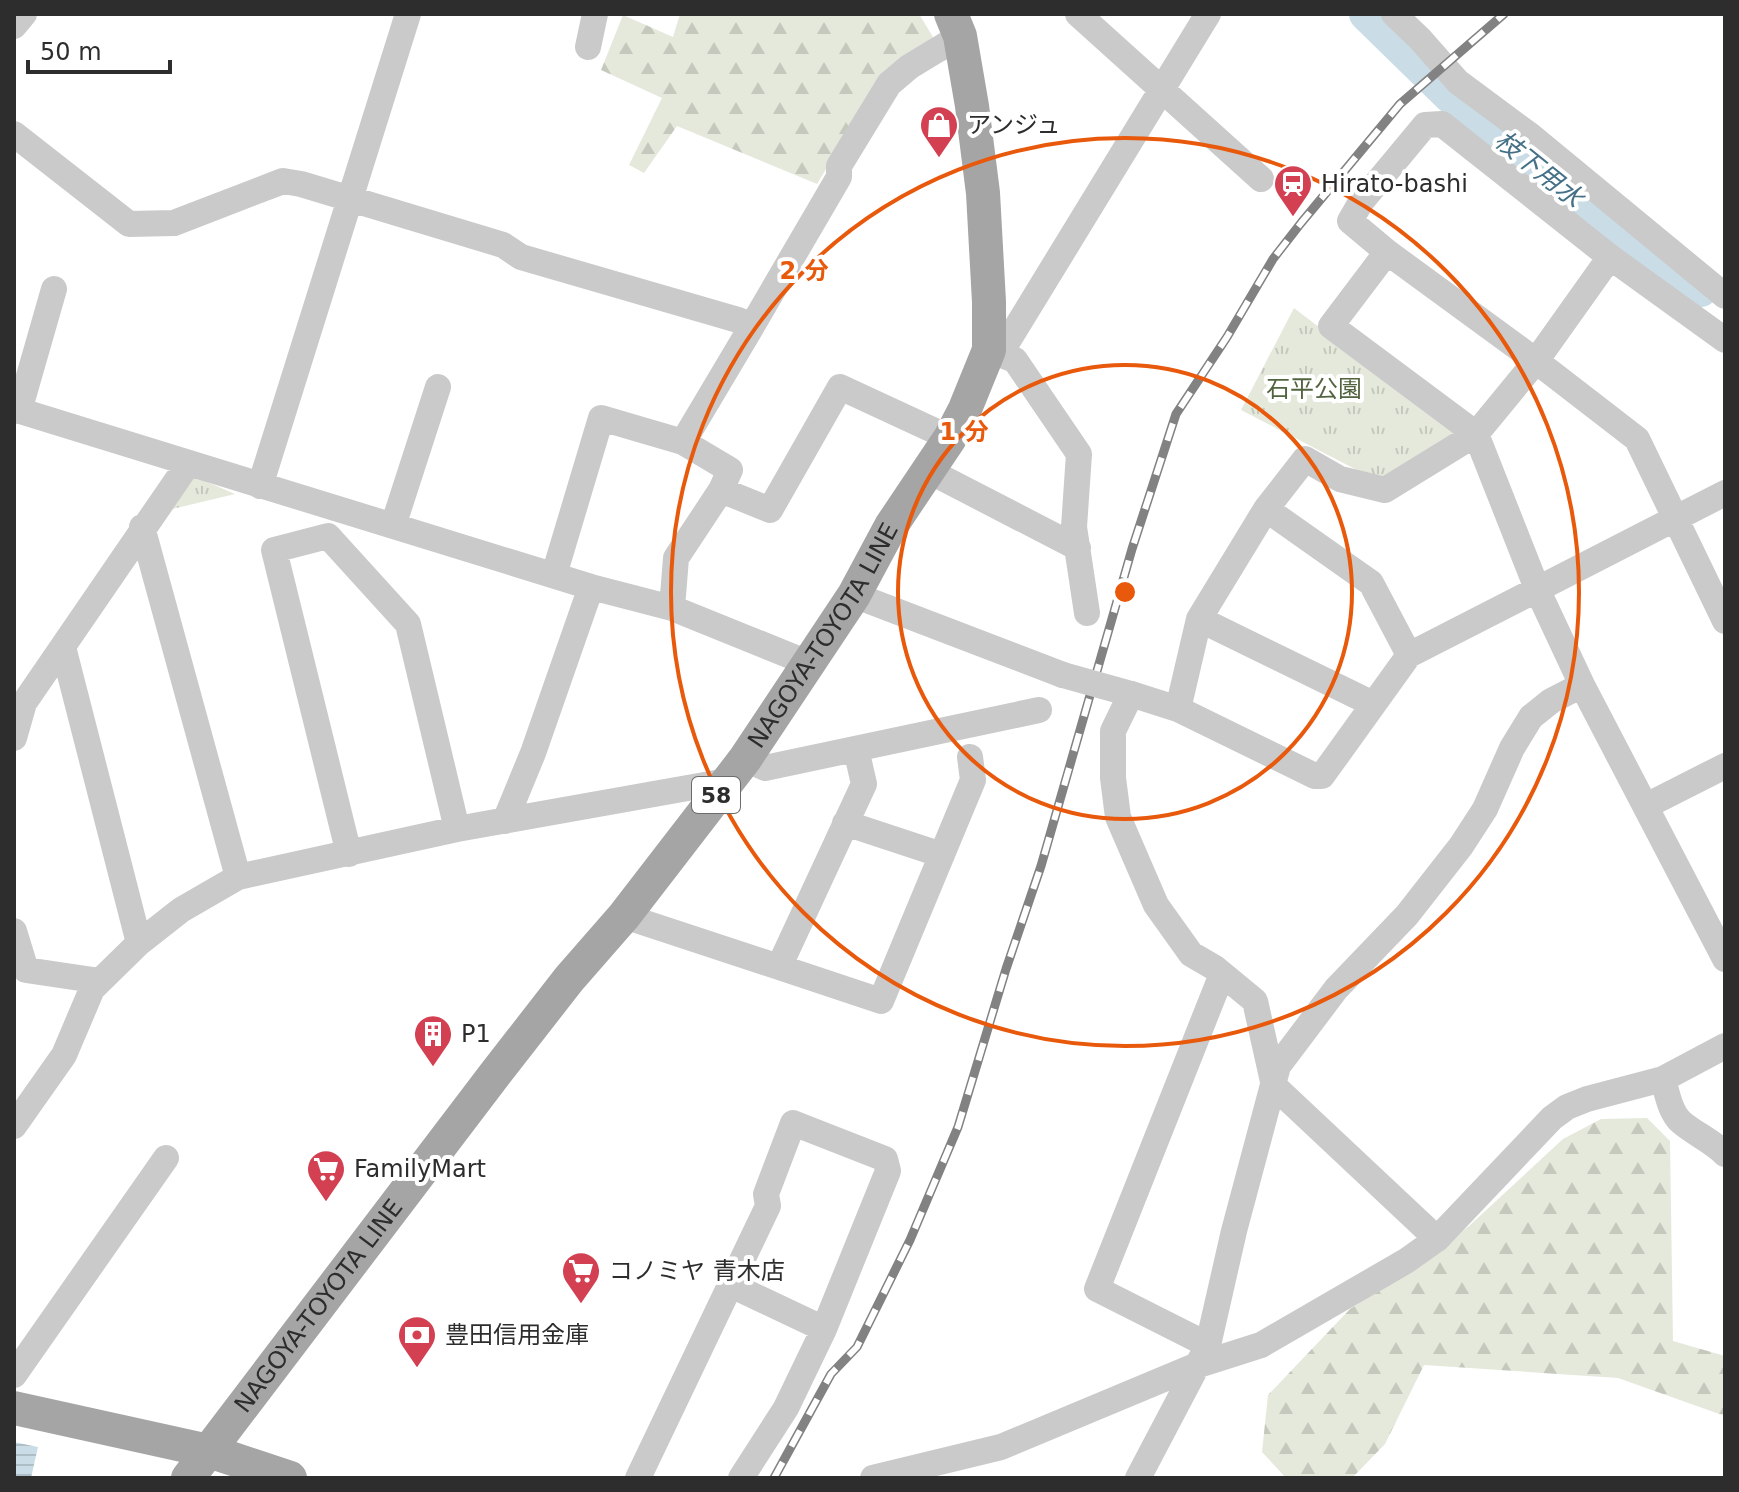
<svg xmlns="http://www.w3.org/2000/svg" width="1739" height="1492" font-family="'DejaVu Sans','Noto Sans JP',sans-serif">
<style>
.forest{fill:url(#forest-firs)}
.park{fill:url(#park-tufts)}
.water{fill:url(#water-rules)}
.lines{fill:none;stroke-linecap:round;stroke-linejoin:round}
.river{stroke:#cadde7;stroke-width:34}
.minor{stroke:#cacaca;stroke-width:26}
.major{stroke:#a5a5a5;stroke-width:34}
.rail-casing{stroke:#828282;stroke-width:9}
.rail{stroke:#fff;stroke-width:6;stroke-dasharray:18;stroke-linecap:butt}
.minor-bridge{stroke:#cacaca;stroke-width:26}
.ring{fill:none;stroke:#e8590c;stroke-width:4}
.labels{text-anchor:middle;stroke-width:8;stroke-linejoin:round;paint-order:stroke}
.shield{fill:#fff;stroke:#6c6c6c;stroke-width:2}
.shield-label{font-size:22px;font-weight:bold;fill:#2d2d2d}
.poi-label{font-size:24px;fill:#2d2d2d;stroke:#fff;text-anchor:start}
.park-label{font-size:24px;fill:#52643f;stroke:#fff}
.street-label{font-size:24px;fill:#2d2d2d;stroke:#fff}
.water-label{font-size:26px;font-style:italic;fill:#437087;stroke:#fff}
.centre{fill:#e8590c;stroke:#fff;stroke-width:4}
.ring-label{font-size:24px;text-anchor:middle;font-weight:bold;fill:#e8590c;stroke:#fff;stroke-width:8;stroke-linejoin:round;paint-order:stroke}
</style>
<defs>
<pattern id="forest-firs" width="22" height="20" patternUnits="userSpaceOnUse" patternTransform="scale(2)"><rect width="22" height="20" fill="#e4e9dc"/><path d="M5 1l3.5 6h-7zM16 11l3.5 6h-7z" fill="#c4c8bd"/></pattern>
<pattern id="park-tufts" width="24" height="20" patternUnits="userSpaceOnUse" patternTransform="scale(2)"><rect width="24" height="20" fill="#e4e9dc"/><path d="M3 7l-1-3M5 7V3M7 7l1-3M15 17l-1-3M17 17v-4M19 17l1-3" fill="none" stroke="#c4c8bd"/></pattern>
<pattern id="water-rules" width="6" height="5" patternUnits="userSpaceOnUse" patternTransform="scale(2)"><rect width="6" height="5" fill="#cadde7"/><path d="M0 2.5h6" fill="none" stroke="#aebec6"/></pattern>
</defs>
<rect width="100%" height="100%" fill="#fff"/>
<!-- forest -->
<path class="forest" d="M680,14H919L947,60L879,82L817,184L677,126L644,173L629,165L662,98L601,70L623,15L673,37Z
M1647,1118L1670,1141L1673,1341L1725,1356V1416L1618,1378L1424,1365L1385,1444L1352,1478H1286L1262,1452L1268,1395L1350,1309L1406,1273L1469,1226L1563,1139L1601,1119Z"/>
<!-- park -->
<path class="park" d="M1294,308L1460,435L1380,482L1241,410Z
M189,474L235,494L164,511Z"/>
<!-- water -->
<path class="water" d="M14,1442L38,1447L31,1478H14Z"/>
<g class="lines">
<!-- river -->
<path class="river" d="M1366,14L1451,97L1522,159L1701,290"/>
<!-- minor -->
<path class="minor" d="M1078,14L1261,179
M1394,14L1420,39L1458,82L1531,136L1725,296
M14,26L24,14
M588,47L595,14
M14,134L129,224L174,223L283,181L301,184L503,245L521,257L738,320L752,326L683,442
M1387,252L1536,361L1637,439L1725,621
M752,326L839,177V166L889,84L909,67L960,36
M1725,340L1610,257L1442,124L1425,125L1361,202L1350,221L1387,252L1331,326L1476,434L1538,591L1582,685L1725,959
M989,350L1015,360L1079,454L1074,527L1087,613
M1000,354L1208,14
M14,409L591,587L672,608L808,663
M19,411L54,289
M929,471L1078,548
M260,486L408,14
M721,490L770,510L840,387L950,438
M1266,509L1305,459L1340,479L1385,490L1476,434L1536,361L1610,257
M393,526L438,387
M142,527L238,877
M554,575L601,418L683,442L730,470L721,490L676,558L672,608
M854,595L1063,675
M1199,619L1373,704
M63,647L139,943
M1178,709L1199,619L1266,509L1371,583L1409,655
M14,738L24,703L188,464
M745,759L765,768L1039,710
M1646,806L1725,766
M505,821L533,753L591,587
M845,823L942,855
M349,854L274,550L328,536L408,624L457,829
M624,916L779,967L864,784L856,749
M14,931L26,970L100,981
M779,967L881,1001L973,780L970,757
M1663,1079C1667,1093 1670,1112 1681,1122C1695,1134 1712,1141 1725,1154
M14,1126L64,1055L92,989L139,943L181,910L238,877L457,829L727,781
M1437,1239L1274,1086L1255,1001L1215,968L1191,954L1156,905L1118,817L1113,778V731L1131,694L1178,709L1315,776H1322L1409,655L1725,493
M1208,1345L1097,1289L1222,974
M14,1375L166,1158
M638,1478L768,1206L766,1194L793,1123L885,1159L888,1171L824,1329L731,1285
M741,1478L786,1408L824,1329
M873,1478L1001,1447L1195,1366L1261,1345L1406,1261L1437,1239L1552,1118L1567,1107L1587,1099L1663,1079L1725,1046
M1138,1478L1208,1345L1234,1231L1278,1066L1336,989L1407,915L1461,846L1485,809L1512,748L1531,717L1551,701L1582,685"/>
<!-- major -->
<g class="major">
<path d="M14,1408L209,1451L290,1478"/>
<path id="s1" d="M188,1478L495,1074L569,979L624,916L745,759L854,595L891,526L950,438L965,409L989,350V302L983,193L972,106L960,36L951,14"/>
</g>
<defs>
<path id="rail" d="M774,1478L831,1374L857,1347L910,1240L958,1127L1006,969L1041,866L1132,549L1176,414L1227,337L1273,259L1301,223L1400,104L1504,14"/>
</defs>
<!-- rail casing -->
<use href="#rail" class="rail-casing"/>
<!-- rail -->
<use href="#rail" class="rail"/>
<!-- minor-bridge -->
<path class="minor-bridge" d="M1063,675L1131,694"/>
</g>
<!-- distance rings -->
<g class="ring">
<circle cx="1125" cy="592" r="227"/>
<circle cx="1125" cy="592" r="454"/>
</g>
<!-- icons -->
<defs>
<symbol id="shop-pin" viewBox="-11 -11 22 30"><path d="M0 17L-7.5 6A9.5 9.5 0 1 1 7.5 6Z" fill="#d34052" stroke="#fff"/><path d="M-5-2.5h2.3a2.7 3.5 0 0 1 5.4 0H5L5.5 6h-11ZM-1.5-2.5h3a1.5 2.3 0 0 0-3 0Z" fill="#fff"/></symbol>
<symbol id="station-pin" viewBox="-11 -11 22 30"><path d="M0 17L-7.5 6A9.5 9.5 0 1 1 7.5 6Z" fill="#d34052" stroke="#fff"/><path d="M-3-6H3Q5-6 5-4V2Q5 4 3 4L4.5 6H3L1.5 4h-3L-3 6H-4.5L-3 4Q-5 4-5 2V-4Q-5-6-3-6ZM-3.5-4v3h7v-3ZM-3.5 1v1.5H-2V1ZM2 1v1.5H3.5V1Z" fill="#fff"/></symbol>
<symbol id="building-pin" viewBox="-11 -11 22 30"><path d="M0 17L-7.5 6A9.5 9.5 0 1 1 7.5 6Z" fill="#d34052" stroke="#fff"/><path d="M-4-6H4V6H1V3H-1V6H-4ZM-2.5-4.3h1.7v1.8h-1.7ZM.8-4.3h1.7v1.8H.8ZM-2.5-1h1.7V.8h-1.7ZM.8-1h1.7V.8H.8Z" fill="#fff"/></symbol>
<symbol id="supermarket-pin" viewBox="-11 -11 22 30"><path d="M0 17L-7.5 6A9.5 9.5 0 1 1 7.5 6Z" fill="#d34052" stroke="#fff"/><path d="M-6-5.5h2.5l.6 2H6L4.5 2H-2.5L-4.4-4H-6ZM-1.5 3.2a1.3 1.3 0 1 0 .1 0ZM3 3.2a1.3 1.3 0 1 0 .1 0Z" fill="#fff"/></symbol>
<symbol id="bank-pin" viewBox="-11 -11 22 30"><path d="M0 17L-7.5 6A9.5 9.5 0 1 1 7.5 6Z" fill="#d34052" stroke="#fff"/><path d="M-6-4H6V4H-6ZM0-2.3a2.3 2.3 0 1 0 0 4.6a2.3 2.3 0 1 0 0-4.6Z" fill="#fff"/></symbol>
</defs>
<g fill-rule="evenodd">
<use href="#shop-pin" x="917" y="103" width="44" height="60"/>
<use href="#station-pin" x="1271" y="162" width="44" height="60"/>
<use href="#building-pin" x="411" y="1012" width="44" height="60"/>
<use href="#supermarket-pin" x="304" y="1147" width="44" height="60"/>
<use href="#supermarket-pin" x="559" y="1249" width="44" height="60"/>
<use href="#bank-pin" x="395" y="1313" width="44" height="60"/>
</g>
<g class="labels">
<!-- shield labels -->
<rect class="shield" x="692" y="777" width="48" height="36" rx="6"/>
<g class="shield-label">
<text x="716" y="803">58</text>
</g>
<!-- poi labels -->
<g class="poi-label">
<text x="967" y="133">アンジュ</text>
<text x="1321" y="192">Hirato-bashi</text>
<text x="461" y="1042">P1</text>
<text x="354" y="1177">FamilyMart</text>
<text x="609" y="1279">コノミヤ 青木店</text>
<text x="445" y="1343">豊田信用金庫</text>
</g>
<!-- park labels -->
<g class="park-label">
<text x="1314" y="397">石平公園</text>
</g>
<!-- street labels -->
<g class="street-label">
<text dy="8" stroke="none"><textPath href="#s1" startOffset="1056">NAGOYA-TOYOTA LINE</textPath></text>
<text dy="8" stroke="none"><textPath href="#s1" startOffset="216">NAGOYA-TOYOTA LINE</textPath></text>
</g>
<!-- water labels -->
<g class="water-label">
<text transform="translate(1539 169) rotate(39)" y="9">枝下用水</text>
</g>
</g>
<circle cx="1125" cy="592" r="12" class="centre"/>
<g class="ring-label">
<text x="804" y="279">2 分</text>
<text x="964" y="440">1 分</text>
</g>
<!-- border -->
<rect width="1739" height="1492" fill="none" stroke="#2d2d2d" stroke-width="32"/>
<!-- scale -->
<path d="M28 60v12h142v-12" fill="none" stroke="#2d2d2d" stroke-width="4"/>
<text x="40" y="60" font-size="24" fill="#2d2d2d" stroke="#ffffff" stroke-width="6" paint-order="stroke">50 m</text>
</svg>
